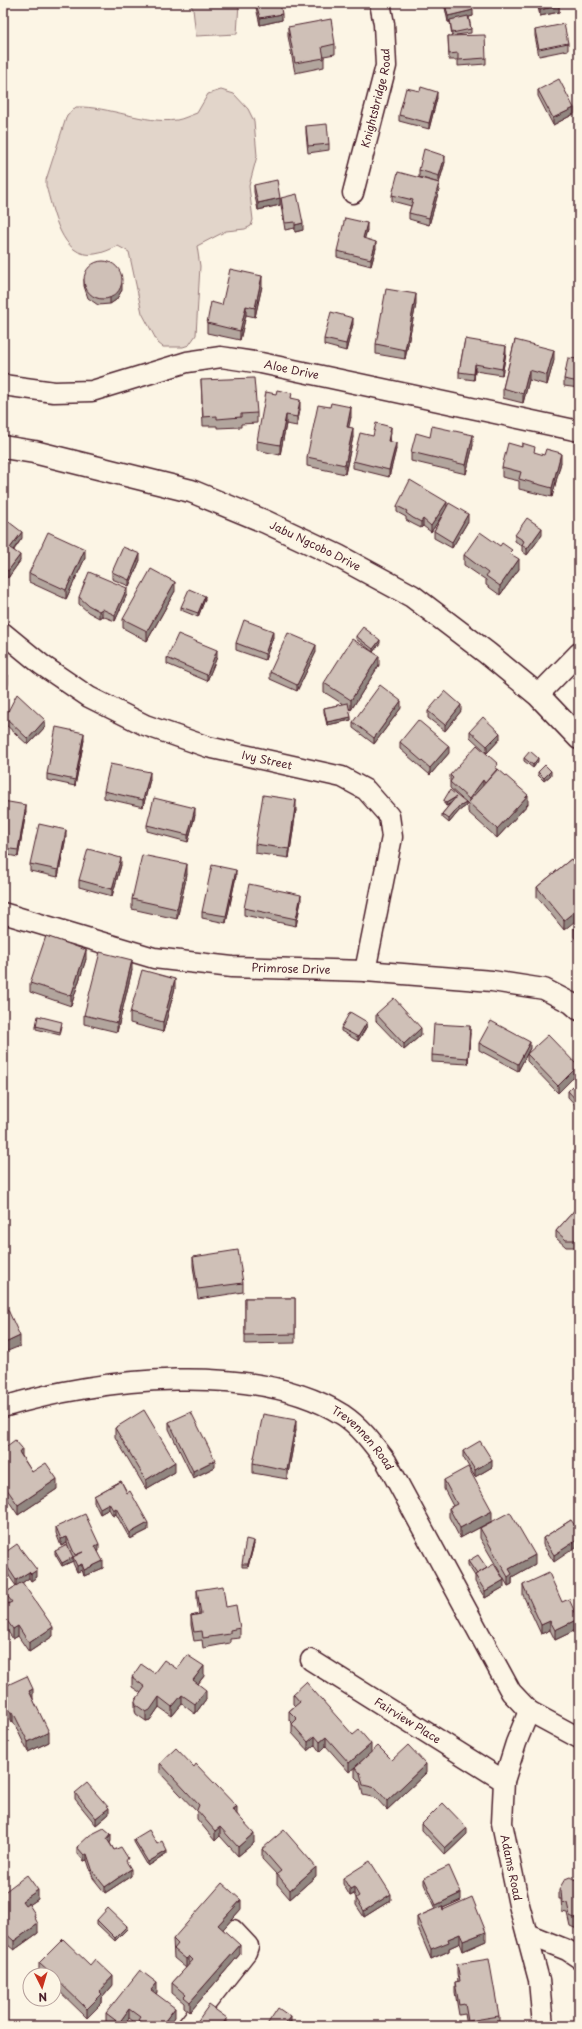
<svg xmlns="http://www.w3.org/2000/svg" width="582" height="2029" font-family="'Playpen Sans',sans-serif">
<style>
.green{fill:#e2d5ca;stroke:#967a7a}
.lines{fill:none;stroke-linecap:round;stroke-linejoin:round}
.minor-casing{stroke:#4a1f2b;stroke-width:23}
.major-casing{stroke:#4a1f2b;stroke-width:25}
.minor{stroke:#fcf5e5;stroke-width:20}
.major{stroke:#fcf5e5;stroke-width:22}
.wall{fill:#b2a59d;stroke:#4a1f2b}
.shaded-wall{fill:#918680;stroke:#4a1f2b}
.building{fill:#cfc0b7;stroke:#4a1f2b}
.labels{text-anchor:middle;stroke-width:3.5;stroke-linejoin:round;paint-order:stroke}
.street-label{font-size:11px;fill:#4a1f2b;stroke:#fcf5e5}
</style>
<rect width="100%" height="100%" fill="#fcf5e5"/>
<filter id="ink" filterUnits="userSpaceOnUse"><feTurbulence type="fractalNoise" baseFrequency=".025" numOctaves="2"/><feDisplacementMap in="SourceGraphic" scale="8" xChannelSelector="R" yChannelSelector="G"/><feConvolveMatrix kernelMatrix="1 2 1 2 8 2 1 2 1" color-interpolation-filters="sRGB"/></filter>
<g filter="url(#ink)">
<!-- green -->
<path class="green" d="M190,3H239L237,34L196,36L193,9Z
M221,90L234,94L248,109L254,121L257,156L249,186L253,220L251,226L245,229L226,231L197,246L200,266L196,335L189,345L183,347H163L158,343L142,313L129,252L118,246C111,249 103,253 95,254C61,260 53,209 46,186V180L67,115L76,107C110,106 143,124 177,120C183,119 191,115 197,113L208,94Z"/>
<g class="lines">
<defs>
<g id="minor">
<path id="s1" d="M353,193L386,66L384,24L380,3"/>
<path id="s2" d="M3,385L54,392L92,391L187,362L221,357L261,363L579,431"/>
<path id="s3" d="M3,633L42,665L89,697L145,725L208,747L342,777L366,790L389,816L392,837L365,971"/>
<path d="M538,695L579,653"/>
<path id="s4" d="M3,913L154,958L232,967L365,971L492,981L544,989L571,1003L579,1010"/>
<path id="s5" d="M3,1407C98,1378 255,1360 343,1415C361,1427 373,1444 386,1461L511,1692L529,1711L579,1738"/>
<path id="s6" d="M311,1660L504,1781"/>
<path id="s7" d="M529,1711L516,1743L504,1781L502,1823L519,1905L539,1980L543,2026"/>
<path d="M527,1934L567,1950L579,1958"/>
<path d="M188,2026L246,1952L248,1946L233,1930"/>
</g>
<g id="major">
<path id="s8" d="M3,447L34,452L191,491L266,522L338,556L412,596L487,653L538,695L579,738"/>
</g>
</defs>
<!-- minor casing -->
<use href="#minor" class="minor-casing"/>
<!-- major casing -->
<use href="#major" class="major-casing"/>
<!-- minor -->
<use href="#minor" class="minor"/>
<!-- major -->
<use href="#major" class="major"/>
</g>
<!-- wall -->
<path class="wall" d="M255,3H280L282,20L260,25Z
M444,3H471L473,16L469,17L471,29V33L456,35L486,58V64L458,66V60H449L448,36H452L450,22H448Z
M537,3H559V12L540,16Z
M288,27L335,44V54L324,56V67L295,73L288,36Z
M535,30L568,43V50L539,56L535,36Z
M538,90L574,114L553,125L538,96Z
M437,98L429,129L399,121V115Z
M306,126L329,144V150L308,153L306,133Z
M445,162L439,183L419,177V170Z
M254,185L280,205L258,210L254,192Z
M439,190L429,225L409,219V213L411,206L392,201V195Z
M281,198L303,230L295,232V228L285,230L281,205Z
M367,230L364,239L376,248L371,266L337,257V251Z
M84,279L122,290L116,300L110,304L98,305L88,298L84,286Z
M262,286L255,317L246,315L240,340L207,333V323L222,305Z
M416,304L405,359L376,354V344Z
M353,324L346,351L324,345V339Z
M579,331V350H577V343Z
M465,339L506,353L502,375L475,371L474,380L459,378V372Z
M515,340L554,360L547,385L529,380L523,403L503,398V388Z
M579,359V388L564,386V379Z
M201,380L257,413V423L241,424V427L217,428V426H203Z
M292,398L300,409L297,426L286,424L280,455L257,450V441Z
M351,417L348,427L353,437L345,474L307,466V457Z
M391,433L389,441L396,449L389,477L353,468V461L373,436Z
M430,437L473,445L466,474L411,461V452Z
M522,443L535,453L561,462L552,497L519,489V481L502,477V467L522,447Z
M397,506L447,508L468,521L452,548L434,538V531L446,509L431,532L423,526L421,528L413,524L406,520V517L397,512Z
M3,521L22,538L14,550L20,561L8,578L3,574Z
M515,535H542L527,555L522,551V546L515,541Z
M464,555H512L519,569L500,595L486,585V580L464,565Z
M85,558L66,599L29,582V573Z
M140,560L129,586L112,579V572Z
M175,591L147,641L123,628V619Z
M127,594L115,621L102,616L99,618L88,612L79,604V597Z
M205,599L198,617L181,610V607Z
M356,636L380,643L373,652L356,639Z
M273,637L265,660L236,650V643Z
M316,652L297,691L270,679V672Z
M217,657L207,681L167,664V658Z
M379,665L351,710L349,708L351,720L327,725L324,712V708L343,704L324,692V683Z
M401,708L374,744L353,728V722Z
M428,711H461L445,731L428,718Z
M5,717L45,727L28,745L5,724Z
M470,731L500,739L487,753L470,737Z
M84,740L75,786L47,780V774Z
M400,742L449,753L430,775L400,749Z
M524,758L538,761L533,768L524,761Z
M498,769L528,804L497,838L468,812V805L466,803V806L459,811L449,823L442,817V814L450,804L446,806L444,803V800L462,799L450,788V775Z
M538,772L551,775L544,781L538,775Z
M150,779L143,807L104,798V791Z
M3,801L26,812L18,857L3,854Z
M296,810L289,858L255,853V844Z
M195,815L188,842L147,831V825Z
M66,837L58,877L30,871V864Z
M571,859L564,930L537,897V887Z
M121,865L112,896L79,887V880Z
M187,874L177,919L132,909V899Z
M236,876L226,923L202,918V912Z
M301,901L296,926L244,915V908Z
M579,923V943L574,937V928Z
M86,959L71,1006L30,992V983Z
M132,970L117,1032L84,1024V1015Z
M175,988L163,1032L130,1023V1013Z
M376,1014L421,1035L404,1050L376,1021Z
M36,1026H62L60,1035L36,1029Z
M367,1026L358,1041L341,1031V1028Z
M470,1033L468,1064L432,1062V1055Z
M479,1043L530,1048L518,1071L479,1050Z
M527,1054L578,1073L558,1093L527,1061Z
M579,1080V1109L568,1097V1091Z
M579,1205V1247H566L556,1238V1231Z
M193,1257L243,1283V1292L198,1299L193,1266Z
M245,1298H295V1343L245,1344Z
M169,1422L215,1467L193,1478L169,1429Z
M115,1428L175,1472L146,1489L115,1437Z
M296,1430L287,1479L253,1473V1463Z
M3,1449L22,1456L32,1472L57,1489L18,1515L4,1494Z
M463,1451L492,1467L475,1477L463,1457Z
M444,1480L492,1521L460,1538L449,1517V1508L453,1506L444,1489Z
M121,1481L148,1530L130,1539L116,1514L113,1516L109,1509L100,1514L94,1502V1496Z
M571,1520L554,1562L543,1545V1538Z
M56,1527L99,1551H98L103,1568L84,1576L82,1570L77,1572L73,1563V1561L62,1566L55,1554V1551H70L67,1543L61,1546L56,1533Z
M480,1528L535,1564L512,1577V1584L508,1586L480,1538Z
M254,1544L248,1567H242V1564Z
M3,1554L37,1577L31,1581L29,1578L22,1583L53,1636L29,1652L18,1636L13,1639L3,1624V1606L7,1605L5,1602V1593L16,1586L3,1567Z
M468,1561L504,1587L485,1598L475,1582V1576L468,1565Z
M523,1585L562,1602L578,1629L555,1640L550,1630L541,1634L523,1595Z
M197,1590L226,1607L240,1628V1638L230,1639V1643L203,1648L202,1640L194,1641L191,1625V1616L199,1614L197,1600Z
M579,1662V1686H577V1676Z
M177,1669L204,1676L198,1684L206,1699L195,1714L182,1704L172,1716L159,1707L150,1720L146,1721L136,1714L135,1710V1701L141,1693L132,1687V1677Z
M3,1687L33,1699L49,1742L28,1752L13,1721L11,1722L3,1706Z
M293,1694L353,1735L371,1753L426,1773L387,1810L376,1798L363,1795L360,1782L355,1777V1767L364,1759L349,1772L326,1746L320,1752L315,1745L308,1751L292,1733V1723L289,1720V1711L295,1706L293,1704Z
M160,1763L237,1814L254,1843L238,1856L220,1836L215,1841L197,1819V1812L160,1773Z
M75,1793L109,1814L96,1825L75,1799Z
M422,1824L467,1834L445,1855L422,1830Z
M134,1839L157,1844L167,1854L148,1866L134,1842Z
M111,1841L110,1843L114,1850L128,1865L131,1876L105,1893L93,1878L87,1860L84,1861L77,1853V1847Z
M262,1849L316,1876L290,1899L277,1884V1875L262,1859Z
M343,1878L391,1900L364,1917L356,1905V1898L354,1894L350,1896L343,1884Z
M424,1878L461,1900L443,1908V1910L486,1941L463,1951L460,1943L449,1948V1951L431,1959L417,1926V1917L435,1909L424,1884Z
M579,1882V1930L570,1926L567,1913L562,1912L561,1899H559V1889Z
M3,1893L38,1899L29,1905L35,1918L38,1933L14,1950L3,1941Z
M241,1909L223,1929L240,1954L190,2012L184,2007V2003L172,1993V1983L186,1968L174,1958L173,1939Z
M97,1920L127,1929L115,1941L97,1924Z
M39,1963L90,1965L113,1985L102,1998V2003L87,2018L54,1986V1975H42L39,1973Z
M457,1964L499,2016V2025L493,2026H467L465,2014L459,2015L455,1992V1982H458L457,1974Z
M157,1992L156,1994L175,2017L168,2026H138V2025L129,2018L124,2026H111L106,2023V2013Z"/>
<!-- shaded-wall -->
<path class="shaded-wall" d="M559,5V12L540,16V10Z
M473,10V16L450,22V20V22H448V16Z
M282,14V20L260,25V18Z
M437,92V98L429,129V123Z
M574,108V114L553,125V118Z
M445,156V162L439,183V176Z
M439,183V190L429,225V218Z
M280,198V205L258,210V203Z
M303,223V230L295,232V225Z
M367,223V230L363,245V238Z
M376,242V248L371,266V259Z
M262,276V286L255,317V308Z
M122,283V290L116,300L110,304V297Z
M416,294V304L405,359V350Z
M246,306V315L240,340V331Z
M353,318V324L346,351V344Z
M506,346V353L502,375V369Z
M554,350V360L547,385V375Z
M475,364V371L474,380V374Z
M529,370V380L523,403V394Z
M300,400V409L297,426V417Z
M351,407V417L347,436V427Z
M286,415V424L280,455V445Z
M391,427V433L388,447V441Z
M353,428V437L345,474V465Z
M473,435V445L466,474V465Z
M396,443V449L389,477V470Z
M561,453V462L552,497V488Z
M447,502V508L431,532V526Z
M468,514V521L452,548V542Z
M423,519V526L421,528V522Z
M542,528V535L527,555V549Z
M22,532V538L10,554V548Z
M85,549V558L66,599V590Z
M140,554V560L129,586V580Z
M20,555V561L8,578V571Z
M519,559V569L500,595V586Z
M175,582V591L147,641V631Z
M127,588V594L115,621V615Z
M205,596V599L198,617V613Z
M102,609V616L99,618V611Z
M273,631V637L265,660V654Z
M380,640V643L373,652V649Z
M316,645V652L297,691V685Z
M217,650V657L207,681V675Z
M379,656V665L351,710V700Z
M8,675V684L3,705V695Z
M401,701V708L374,744V738Z
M461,705V711L445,731V725Z
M351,717V720L327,725V722Z
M45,720V727L28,745V739Z
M84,733V740L75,786V780Z
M500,733V739L487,753V746Z
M449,746V753L430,775V768Z
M538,758V761L533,768V765Z
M551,771V775L544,781V778Z
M150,772V779L143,807V800Z
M483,780V787L469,803V799Z
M528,795V804L497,838V829Z
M456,797V800L446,806V803Z
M296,800V810L289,858V849Z
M466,803V806L459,811L449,823V819L459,807Z
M26,805V812L18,857V850Z
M195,808V815L188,842V835Z
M66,830V837L58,877V870Z
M121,858V865L112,896V889Z
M187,864V874L177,919V909Z
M236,870V876L226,923V916Z
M301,895V901L296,926V919Z
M579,908V918L564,930V920Z
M86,950V959L71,1006V996Z
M132,960V970L117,1032V1023Z
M175,979V988L163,1032V1022Z
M367,1022V1026L358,1041V1037Z
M470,1026V1033L468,1064V1058Z
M421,1028V1035L404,1050V1044Z
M530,1042V1048L518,1071V1064Z
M578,1066V1073L558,1093V1086Z
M20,1336V1346L3,1353V1344Z
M296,1420V1430L287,1479V1470Z
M22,1448V1457L19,1452Z
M215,1460V1467L193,1478V1471Z
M492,1460V1467L475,1477V1470Z
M175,1462V1472L146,1489V1480Z
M57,1479V1489L18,1515V1505Z
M3,1485H4V1494L3,1495Z
M109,1503V1509L100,1514V1508Z
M116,1508V1514L113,1516V1510Z
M492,1511V1521L460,1538V1528Z
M148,1523V1530L130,1539V1533Z
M67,1537V1543L61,1546V1539Z
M579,1539V1545L554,1562V1555Z
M254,1541V1544L248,1567V1564Z
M99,1544V1551L95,1552V1546Z
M535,1555V1564L512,1577V1584L508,1586V1577L509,1569Z
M73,1557V1561L62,1566V1563Z
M103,1561V1568L84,1576V1570Z
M82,1564V1570L77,1572V1566Z
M37,1570V1577L31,1581V1574Z
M29,1572V1578L16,1587V1580Z
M504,1580V1587L485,1598V1591Z
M578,1619V1629L555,1640V1630Z
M550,1621V1630L541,1634V1625Z
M18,1626V1636L13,1639V1629Z
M53,1627V1636L29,1652V1643Z
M204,1666V1676L193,1690V1680Z
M33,1689V1699L29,1691Z
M206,1690V1699L195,1714V1704Z
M182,1695V1704L172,1716V1707Z
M159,1697V1707L150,1720L146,1721V1712Z
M13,1712V1721L11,1722V1713Z
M49,1732V1742L28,1752V1742Z
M315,1736V1745L308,1751V1742Z
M326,1737V1746L320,1752V1742Z
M371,1744V1753L349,1772V1763Z
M426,1764V1773L387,1810V1801Z
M237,1807V1817L232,1809Z
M109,1808V1814L96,1825V1818Z
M220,1827V1836L215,1841V1831Z
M467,1828V1834L445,1855V1848Z
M254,1833V1843L238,1856V1847Z
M111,1834V1841L107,1846V1839Z
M167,1851V1854L148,1866V1862Z
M87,1854V1860L84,1861V1855Z
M316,1867V1876L290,1899V1890Z
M131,1869V1876L105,1893V1887Z
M354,1887V1894L350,1896V1889Z
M38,1890V1899L22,1910V1901Z
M461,1893V1900L436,1911V1905Z
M391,1894V1900L364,1917V1911Z
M241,1900V1909L218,1935V1925Z
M38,1924V1933L14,1950V1941Z
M127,1926V1929L115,1941V1938Z
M486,1932V1941L463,1951V1941Z
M460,1934V1943L449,1948V1951L431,1959V1949L448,1939Z
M240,1945V1954L190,2012V2002Z
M189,1956V1965L186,1968V1959Z
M113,1976V1985L102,1998V2003L87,2018V2009L99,1991Z
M157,1983V1992L151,2000V1990Z
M175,2008V2017L168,2026H161Z
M129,2009V2018L124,2026H119V2023Z
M291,2017V2024L289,2026H284Z
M227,2018V2026H221Z"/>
<!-- building -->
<path class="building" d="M256,3H280L282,14L260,18Z
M445,3H471L473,10L448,16Z
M538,3H559V5L540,10Z
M468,16L471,29L452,33L450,20Z
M331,19L335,44L322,47L324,58L295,63L288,27Z
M564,24L568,43L539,49L535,30Z
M485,35L486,58L458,60V53L449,54L448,36Z
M559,79L574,108L553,118L538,90Z
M421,87L437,92L429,123L399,115L406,88L420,91Z
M327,124L329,144L308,146L306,126Z
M424,149L445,156L439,176L419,170Z
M398,172L439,183L429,218L409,213L413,200L392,195Z
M277,180L280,198L258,203L254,185Z
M297,194L303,223L295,225V222L285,223L281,198Z
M345,218L367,223L363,238L376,242L371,259L337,251Z
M84 280a19 19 0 1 1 38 0a19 19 0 1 1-38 0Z
M230,269L262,276L255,308L246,306L240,331L207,323L211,302L222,305Z
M386,289L416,294L405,350L376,344Z
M331,312L353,318L346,344L324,339Z
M579,331V344L577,343Z
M465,339L506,346L502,369L475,364L474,374L459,372Z
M515,340L554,350L547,375L529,370L523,394L503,388Z
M568,358L579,359V382L564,379Z
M254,378L257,413L241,414V417L217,419V416L203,417L201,380Z
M277,390L292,393L291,398L300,400L297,417L286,415L280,445L257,441L266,392L276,394Z
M331,403L351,407L347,427L353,428L345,465L307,457L318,405L330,407Z
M376,423L391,427L388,441L396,443L389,470L353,461L360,433L373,436Z
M432,426L473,435L466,465L411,452L416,433L430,437Z
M508,443L522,447V443L535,447L534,452L544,455L546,449L561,453L552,488L519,479L521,472L502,467Z
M410,480L447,502L431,526L423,519L421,522L413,518L406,513L407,511L397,506Z
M449,503L468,514L452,542L434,531Z
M527,518L542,528L527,549L522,545L524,541L515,535Z
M5,519L22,532L10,548L20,555L8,571L3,567V521Z
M48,532L85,549L66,590L29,573Z
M480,532L500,546L502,543L512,550L509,553L519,559L500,586L486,576L488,573L464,555Z
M123,547L140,554L129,580L112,572Z
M151,569L175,582L147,631L123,619Z
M89,572L127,588L115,615L102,609L99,611L88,605L79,597Z
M189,589L205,596L198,613L181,607Z
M244,620L273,631L265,654L236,643Z
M363,627L380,640L373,649L356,636Z
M288,633L316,645L297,685L270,672Z
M178,634L217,650L207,675L167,658Z
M352,639L379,656L351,700L324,683Z
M3,673L8,675L3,695Z
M380,685L401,701L374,738L353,722Z
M445,691L461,705L445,725L428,711Z
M17,694L45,720L28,739L5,717Z
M348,703L351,717L327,722L324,708Z
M483,717L500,733L487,746L470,731Z
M418,720L449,746L430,768L400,742Z
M56,727L84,733L75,780L47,774Z
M477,745L498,764L496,767L497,769L485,783L483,780L469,799L450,782L453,778L450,775Z
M530,751L538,758L533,765L524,758Z
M110,764L150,772L143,800L104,791Z
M545,765L551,771L544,778L538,772Z
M498,769L528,795L497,829L468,802Z
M450,790L466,803L459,807L449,819L442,814L456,797L446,803L444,800Z
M263,795L296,800L289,849L255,844Z
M154,798L195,808L188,835L147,825Z
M3,801L26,805L18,850L3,848Z
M39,824L66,830L58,870L30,864Z
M88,849L121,858L112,889L79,880Z
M142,855L187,864L177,909L132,899Z
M571,859L579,869V908L564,920L537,887Z
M212,865L236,870L226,916L202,912Z
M249,884L301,895L296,919L244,908Z
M579,923V934L574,928Z
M46,936L86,950L71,996L30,983Z
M100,952L132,960L117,1023L84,1015Z
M142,970L175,979L163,1022L130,1013Z
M394,998L421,1028L404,1044L376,1014Z
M350,1012L367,1022L358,1037L341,1028Z
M38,1016L62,1022L60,1032L36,1026Z
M491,1021L530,1042L518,1064L479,1043Z
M434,1024L470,1026L468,1058L432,1055Z
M548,1035L578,1066L558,1086L527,1054Z
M579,1080V1103L568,1091Z
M579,1205V1240H566L556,1231Z
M238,1250L243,1283L198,1289L193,1257Z
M245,1298H295V1334L245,1335Z
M3,1299L20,1336L3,1344Z
M144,1410L175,1462L146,1480L115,1428Z
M191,1412L215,1460L193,1471L169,1422Z
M263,1414L296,1420L287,1470L253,1463Z
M15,1440L22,1448L19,1452L32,1472L46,1463L57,1479L18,1505L4,1485H3V1449Z
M480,1441L492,1460L475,1470L463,1451Z
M468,1467L492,1511L460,1528L449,1508L457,1504L444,1480Z
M121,1481L127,1493L130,1491L148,1523L130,1533L116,1508L113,1510L109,1503L100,1508L94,1496Z
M510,1512L535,1555L509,1569L512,1574L508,1577L480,1528Z
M85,1514L99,1544L95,1546L103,1561L84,1570L82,1564L77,1566L73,1557L83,1552L75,1555L67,1537L61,1539L56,1527Z
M571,1520L579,1531V1539L554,1555L543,1538Z
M246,1539L254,1541L248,1564H242Z
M17,1544L37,1570L31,1574L29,1572L16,1580L3,1560V1554Z
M67,1545L73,1557L62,1563L55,1551Z
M478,1555L487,1568L477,1574L468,1561Z
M494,1564L504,1580L485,1591L475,1575Z
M549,1573L562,1602L569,1599L578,1619L555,1630L550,1621L541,1625L523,1585Z
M22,1582L53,1627L29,1643L18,1626L13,1629L3,1615V1606L12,1602L5,1593Z
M223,1586L226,1607L236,1605L240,1628L230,1630V1634L203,1638L202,1631L194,1632L191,1616L201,1614L197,1590Z
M187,1655L204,1666L193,1680L206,1690L195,1704L182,1695L172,1707L159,1697L150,1710L146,1712L136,1705L135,1701L145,1687L132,1677L141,1664L154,1673L164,1660L177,1669Z
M579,1662V1677L577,1676Z
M27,1676L33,1689L29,1691L49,1732L28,1742L13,1712L11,1713L3,1697V1696L6,1695L3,1689V1687Z
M306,1682L353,1735L359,1730L371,1744L349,1763L326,1737L320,1742L315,1736L308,1742L292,1724L297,1719L289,1711L300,1702L293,1694Z
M408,1745L426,1764L387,1801L376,1788L363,1785L360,1773L355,1767L378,1746L392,1760Z
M176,1748L194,1767L196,1764L237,1807L232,1809L254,1833L238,1847L220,1827L215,1831L197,1810L199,1805L160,1763Z
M87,1783L109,1808L96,1818L75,1793Z
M443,1803L467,1828L445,1848L422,1824Z
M104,1828L111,1834L107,1839L114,1850L121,1847L128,1858L126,1861L131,1869L105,1887L93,1872L87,1854L84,1855L77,1847L90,1835Z
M149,1830L157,1844L162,1841L167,1851L148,1862L134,1839Z
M284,1830L316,1867L290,1890L277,1874L281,1871L262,1849Z
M370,1861L391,1894L364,1911L356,1898L359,1896L354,1887L350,1889L343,1878Z
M449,1866L461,1893L436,1905L424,1878Z
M27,1875L38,1890L22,1901L25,1905L28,1903L35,1914L34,1916L38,1924L14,1941L3,1931V1893Z
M570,1877L579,1882V1920L570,1916L567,1903L562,1902L561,1890L559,1889L565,1879Z
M222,1883L241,1900L218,1925L240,1945L190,2002L184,1997L186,1995L172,1983L193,1960L189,1956L186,1959L174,1949L178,1944L173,1939Z
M472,1897L486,1932L463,1941L460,1934L448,1939L449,1942L431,1949L417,1917L442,1906L443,1910Z
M108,1908L127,1926L115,1938L97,1920Z
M63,1939L90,1965L95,1959L113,1976L99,1991L102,1994L87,2009L54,1977V1975H52L39,1963Z
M489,1959L499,2016L468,2021L465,2004L459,2005L455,1982L460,1981L457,1964Z
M140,1970L157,1983L151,1990L175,2008L161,2026H146L138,2020L140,2017L129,2009L119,2023L106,2013Z
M209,2005L227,2018L221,2026H194Z
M278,2008L291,2017L284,2026H266Z"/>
</g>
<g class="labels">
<!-- street labels -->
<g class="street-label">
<text dy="4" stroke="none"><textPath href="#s1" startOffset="98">Knightsbridge Road</textPath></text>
<text dy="4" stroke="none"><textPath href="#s2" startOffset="295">Aloe Drive</textPath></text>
<text dy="4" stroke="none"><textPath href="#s8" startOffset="329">Jabu Ngcobo Drive</textPath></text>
<text dy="4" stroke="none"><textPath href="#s3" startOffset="297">Ivy Street</textPath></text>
<text dy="4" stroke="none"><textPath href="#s4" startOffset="295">Primrose Drive</textPath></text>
<text dy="4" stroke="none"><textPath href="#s5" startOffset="379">Trevennen Road</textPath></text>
<text dy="4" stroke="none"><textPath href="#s6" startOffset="114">Fairview Place</textPath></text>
<text dy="4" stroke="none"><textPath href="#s7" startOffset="162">Adams Road</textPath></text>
</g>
</g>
<!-- margin -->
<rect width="582" height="2029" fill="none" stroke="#fcf5e5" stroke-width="16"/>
<rect x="8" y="8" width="566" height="2013" fill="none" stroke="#4a1f2b" stroke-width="1.5" filter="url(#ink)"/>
<!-- north arrow -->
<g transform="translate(42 1987) rotate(175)"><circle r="19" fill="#fcf5e5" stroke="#b59f9b"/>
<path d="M0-3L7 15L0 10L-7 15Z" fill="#c8321e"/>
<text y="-6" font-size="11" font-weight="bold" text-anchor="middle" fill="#4a1f2b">N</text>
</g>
</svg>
